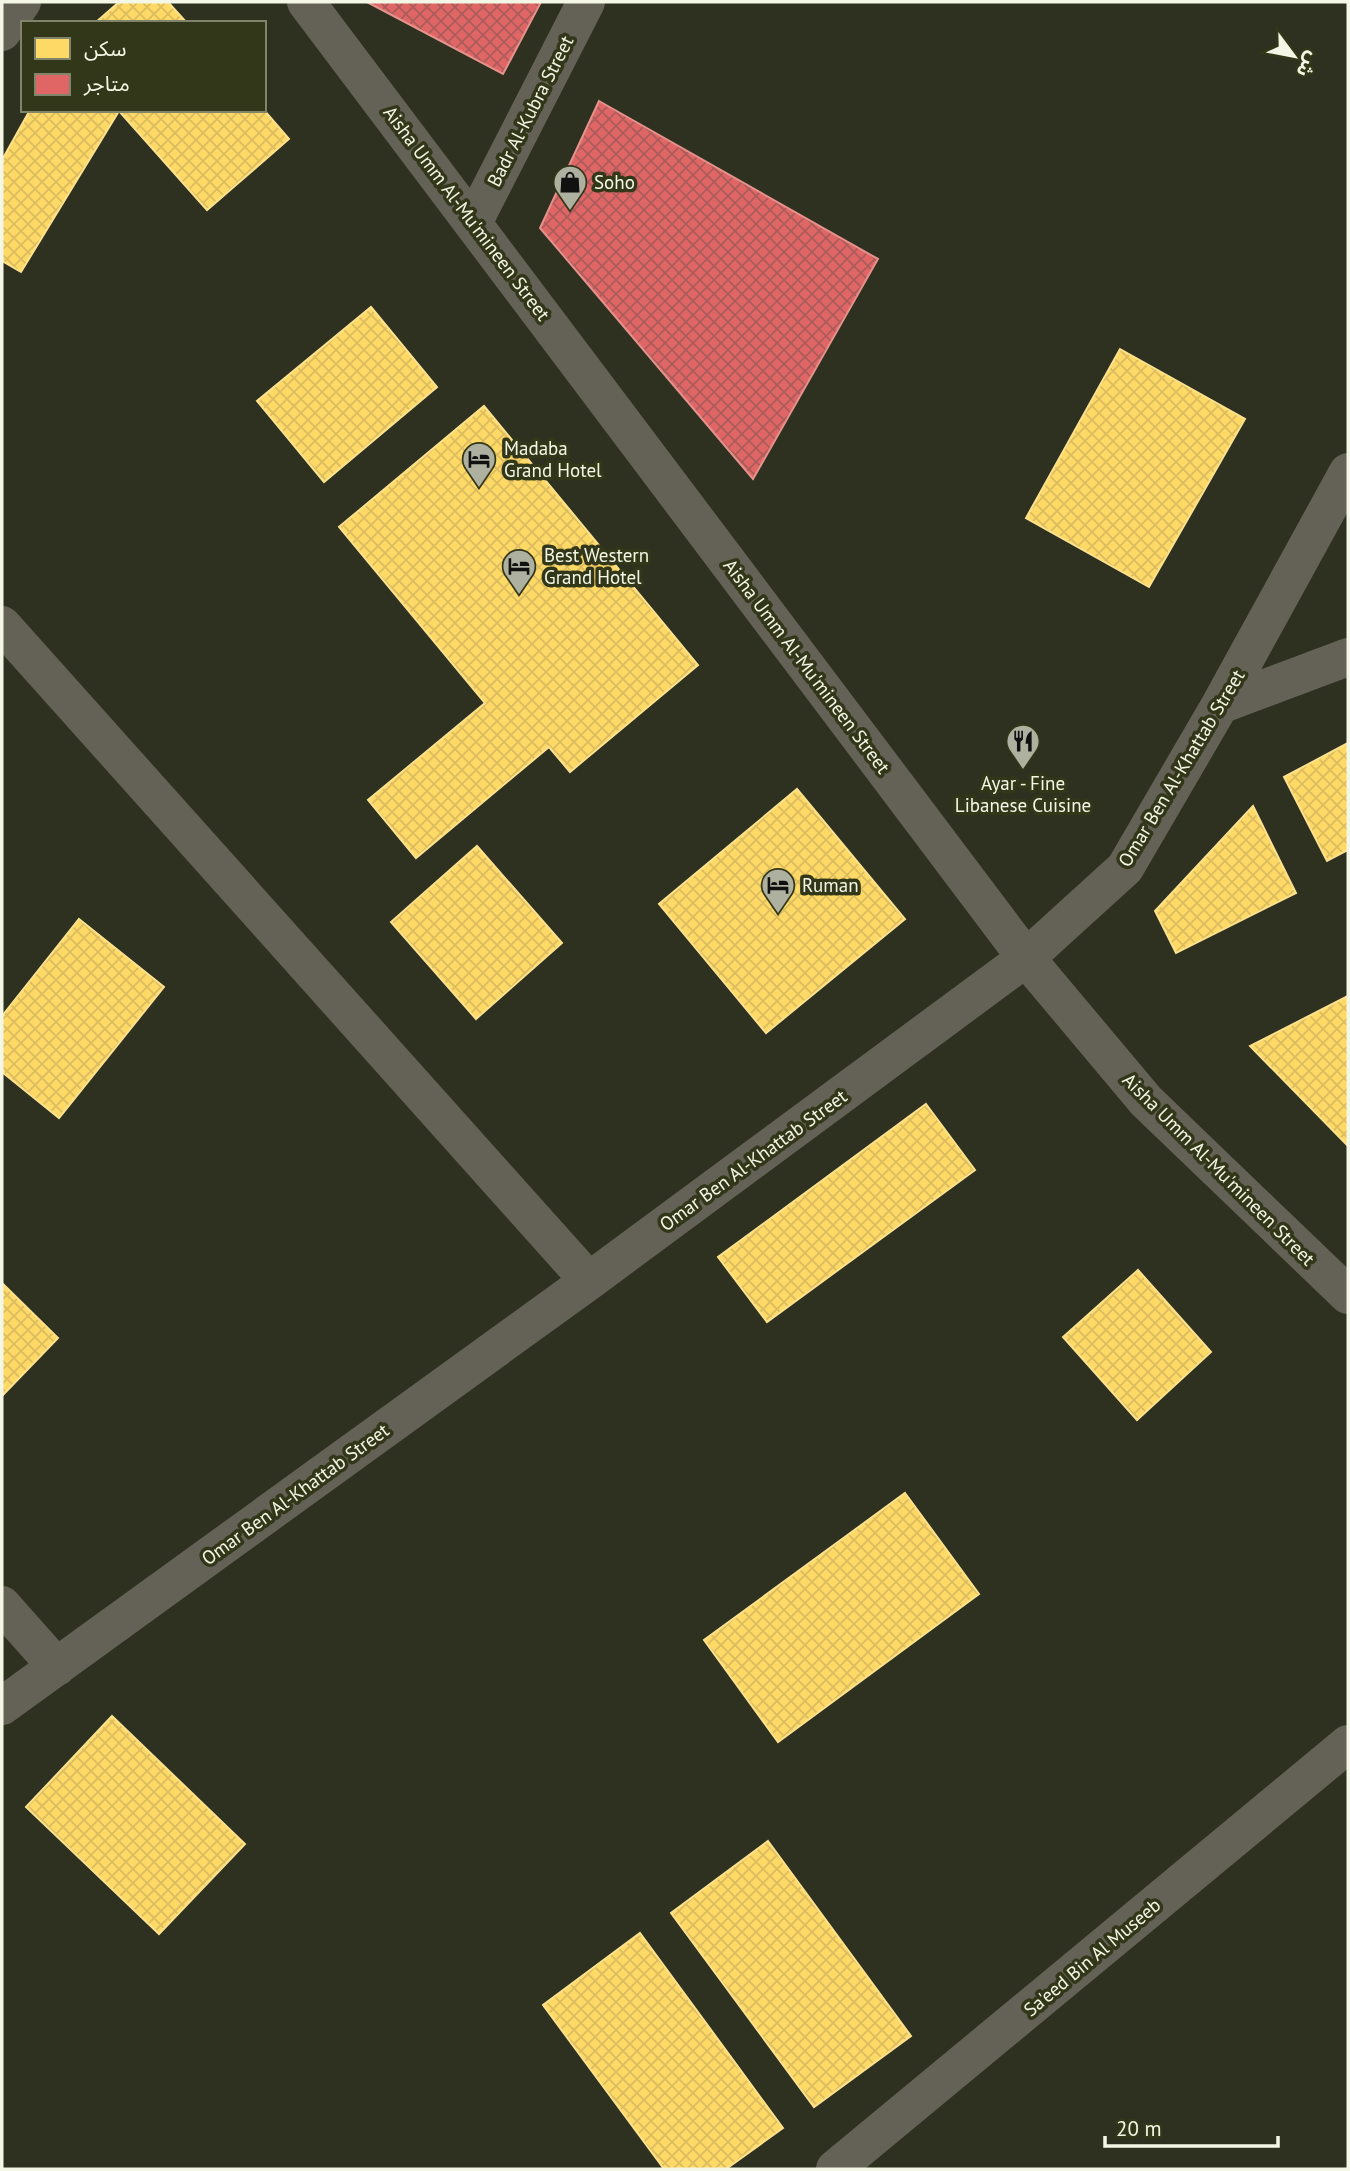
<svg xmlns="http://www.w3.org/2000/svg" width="1350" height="2171" font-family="'PT Sans','Noto Sans Arabic',sans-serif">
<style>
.homes{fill:url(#homes-cross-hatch);stroke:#fce28c;stroke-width:2}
.shops{fill:url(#shops-cross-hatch);stroke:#e6928c;stroke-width:2}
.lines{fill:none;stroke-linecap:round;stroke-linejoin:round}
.street{stroke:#646156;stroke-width:38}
.labels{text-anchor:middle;stroke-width:7;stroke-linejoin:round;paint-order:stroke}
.street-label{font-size:19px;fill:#f4f7e5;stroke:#333719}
.poi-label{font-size:19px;fill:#f4f7e5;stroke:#333719;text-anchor:start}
</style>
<defs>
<pattern id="homes-cross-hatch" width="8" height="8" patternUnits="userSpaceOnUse" patternTransform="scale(1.75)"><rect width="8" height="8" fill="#ffd966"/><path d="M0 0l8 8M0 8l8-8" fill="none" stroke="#dbbc5f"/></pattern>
<pattern id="shops-cross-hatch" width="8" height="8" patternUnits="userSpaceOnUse" patternTransform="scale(1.75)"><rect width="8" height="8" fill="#e06666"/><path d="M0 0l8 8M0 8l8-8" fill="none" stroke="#ab5c5a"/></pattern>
</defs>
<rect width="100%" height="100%" fill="#2e3020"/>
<!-- homes -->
<path class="homes" d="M119,2H168L187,23H95Z
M30,110H264L289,139L207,210L119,111L21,272L2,261V160Z
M371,307L437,387L324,482L257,401Z
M1120,349L1245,419L1149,587L1026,518Z
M484,406L698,665L570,772L549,747L416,858L368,800L485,703L339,527Z
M1348,743V850L1327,861L1284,777Z
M797,789L905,919L766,1033L659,904Z
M1253,806L1296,893L1176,953L1155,911Z
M477,846L562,943L476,1019L391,922Z
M79,919L164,987L59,1118L2,1072V1016Z
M1348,996V1146L1250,1046Z
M926,1104L975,1170L767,1322L718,1257Z
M1138,1270L1211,1352L1137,1420L1063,1337Z
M2,1283L58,1338L2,1396Z
M905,1493L979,1594L778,1742L704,1640Z
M112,1716L245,1844L159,1934L26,1807Z
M768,1841L911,2036L814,2107L671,1913Z
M640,1933L783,2128L726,2169H664L543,2005Z"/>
<!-- shops -->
<path class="shops" d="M367,2H541L503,74Z
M599,101L878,259L753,479L540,228Z"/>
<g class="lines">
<!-- street -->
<path class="street" d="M306,2L1026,958L1146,1101L1348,1295
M2,32L22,2
M474,221L586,2
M2,625L589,1281
M1220,705L1348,657
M2,1605L57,1667
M2,1706L589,1281L1026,958L1125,868L1220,705L1348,472
M835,2169L1348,1744"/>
</g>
<!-- icons -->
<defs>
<symbol id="shop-pin" viewBox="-11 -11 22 30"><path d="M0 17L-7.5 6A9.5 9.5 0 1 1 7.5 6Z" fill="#afb1a0" stroke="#333719"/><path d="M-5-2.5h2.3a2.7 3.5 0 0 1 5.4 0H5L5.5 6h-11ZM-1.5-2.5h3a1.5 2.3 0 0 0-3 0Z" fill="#111"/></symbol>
<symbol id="hotel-pin" viewBox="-11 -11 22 30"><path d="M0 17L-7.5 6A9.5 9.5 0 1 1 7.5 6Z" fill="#afb1a0" stroke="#333719"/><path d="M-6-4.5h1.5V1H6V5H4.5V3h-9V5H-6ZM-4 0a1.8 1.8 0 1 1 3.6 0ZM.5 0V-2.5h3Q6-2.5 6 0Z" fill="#111"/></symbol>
<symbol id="restaurant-pin" viewBox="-11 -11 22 30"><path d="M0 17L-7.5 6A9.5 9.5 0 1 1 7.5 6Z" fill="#afb1a0" stroke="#333719"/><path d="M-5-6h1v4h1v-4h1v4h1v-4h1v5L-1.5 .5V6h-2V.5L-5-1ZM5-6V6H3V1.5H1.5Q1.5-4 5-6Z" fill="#111"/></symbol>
</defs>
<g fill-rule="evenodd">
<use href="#shop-pin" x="551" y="163" width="38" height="52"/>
<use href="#hotel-pin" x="460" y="440" width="38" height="52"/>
<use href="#hotel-pin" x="500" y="547" width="38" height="52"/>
<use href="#restaurant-pin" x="1004" y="722" width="38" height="52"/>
<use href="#hotel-pin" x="759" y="866" width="38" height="52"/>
</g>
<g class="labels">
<!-- street labels -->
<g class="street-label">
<text transform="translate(530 111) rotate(-63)" y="7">Badr Al-Kubra Street</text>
<text transform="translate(467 213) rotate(53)" y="7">Aisha Umm Al-Mu'mineen Street</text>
<text transform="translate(807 666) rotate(53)" y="7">Aisha Umm Al-Mu'mineen Street</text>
<text transform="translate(1181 768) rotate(-59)" y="7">Omar Ben Al-Khattab Street</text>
<text transform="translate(753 1160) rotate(-36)" y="7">Omar Ben Al-Khattab Street</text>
<text transform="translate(1219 1169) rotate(45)" y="7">Aisha Umm Al-Mu'mineen Street</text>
<text transform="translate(295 1494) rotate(-36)" y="7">Omar Ben Al-Khattab Street</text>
<text transform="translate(1092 1957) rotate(-40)" y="7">Sa'eed Bin Al Museeb</text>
</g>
<!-- poi labels -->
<g class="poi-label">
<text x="594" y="189">Soho</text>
<text x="504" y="455">Madaba<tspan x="504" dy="22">Grand Hotel</tspan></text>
<text x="544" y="562">Best Western<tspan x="544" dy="22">Grand Hotel</tspan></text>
<text x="1023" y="790" text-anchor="middle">Ayar - Fine<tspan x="1023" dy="22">Libanese Cuisine</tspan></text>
<text x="802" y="892">Ruman</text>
</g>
</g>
<!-- border -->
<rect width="1350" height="2171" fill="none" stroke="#f4f7e5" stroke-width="7"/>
<!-- legend -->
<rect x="21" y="21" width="245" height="91" fill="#333719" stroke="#80846b" stroke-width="2"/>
<rect x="35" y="38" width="35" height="21" fill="#ffd966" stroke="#80846b" stroke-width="2"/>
<text x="84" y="56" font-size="21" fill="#f4f7e5">سكن</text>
<rect x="35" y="74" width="35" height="21" fill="#e06666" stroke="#80846b" stroke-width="2"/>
<text x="84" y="91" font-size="21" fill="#f4f7e5">متاجر</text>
<!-- north arrow -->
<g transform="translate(1294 56) rotate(122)" stroke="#333719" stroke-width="5" paint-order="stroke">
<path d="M0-5L12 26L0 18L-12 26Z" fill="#f4f7e5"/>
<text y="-10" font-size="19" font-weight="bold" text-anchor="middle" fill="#f4f7e5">ش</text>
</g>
<!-- scale -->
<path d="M1105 2136v10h173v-10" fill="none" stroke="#f4f7e5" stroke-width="3.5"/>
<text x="1116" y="2136" font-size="21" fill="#f4f7e5" stroke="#333719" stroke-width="5" paint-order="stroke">20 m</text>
</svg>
